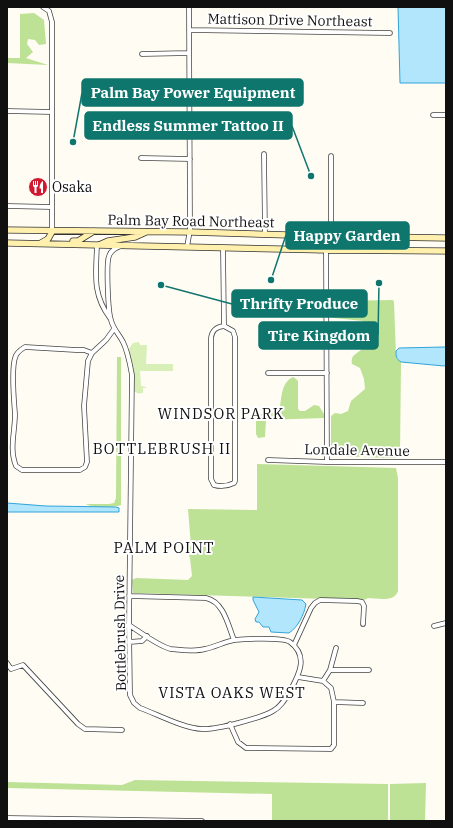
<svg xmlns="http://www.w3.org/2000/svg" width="453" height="828" font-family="'IBM Plex Serif',serif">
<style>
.green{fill:#d8efb8}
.forest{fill:#bde195}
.water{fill:#b2e6fc;stroke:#31a4db}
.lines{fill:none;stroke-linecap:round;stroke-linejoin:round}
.street-casing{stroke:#434343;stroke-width:5.5}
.secondary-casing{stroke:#323232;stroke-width:7}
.street{stroke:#fff;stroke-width:4}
.secondary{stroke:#fff0ae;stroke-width:5.5}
.labels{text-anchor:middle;stroke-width:4;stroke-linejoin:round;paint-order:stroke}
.street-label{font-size:14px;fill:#101010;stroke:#fff}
.poi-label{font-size:14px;fill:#101010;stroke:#fff;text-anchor:start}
.neighbourhood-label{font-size:15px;letter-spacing:1px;fill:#101010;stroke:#fff}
.leader{fill:none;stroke:#0f766e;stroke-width:1.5}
.callout-dot{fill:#0f766e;stroke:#fff;stroke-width:1.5}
.callout{fill:#0f766e;stroke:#0f766e;stroke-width:1.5}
.callout-label{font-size:15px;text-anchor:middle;font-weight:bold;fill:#fff}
</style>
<rect width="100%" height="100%" fill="#fffcf3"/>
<!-- green -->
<path class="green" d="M139,342L140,345H147L146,364H173V371H140L141,386L146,387V388H143V393C138,394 136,393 133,390V370L128,350L133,343Z"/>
<!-- forest -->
<path class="forest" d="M34,13L44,20L46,44L39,45L35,40L28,39L27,44L33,52L26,58L48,65L7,63V58H20V14Z
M393,300L394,302L396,356L397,359L401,362L400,453L398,457L391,458L333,456L331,452V416L335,413L341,414L348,411L351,401L365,389L364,379L360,368L352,364C350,355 357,354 362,349L366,324L363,321L335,318L332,317L331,304L332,301Z
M117,357H121V505C113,508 92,508 86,504H109L114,503L116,498Z
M293,377L296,379L298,381V409L300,411H305L314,405L319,406L324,414V418L266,420L265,437L258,438L256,434V415L279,412C282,400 280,383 293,377Z
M257,464L396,468L398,478V591C394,603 377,598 367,598V599L362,600L133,593L132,580L136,578L188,580L192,576L190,558L187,550L191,546L188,509L257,510Z
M135,780L388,784V821H272V794L7,788V782L122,785Z
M426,783L425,821H390V784Z"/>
<!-- water -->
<path class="water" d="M398,7H446V83H400Z
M444,347H446V365L444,366L401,362C396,359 396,356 396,351L399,348Z
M7,503L46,506L116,507L119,508V512H7Z
M253,597L302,600L306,604C304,615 298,627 289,633L271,632L269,627H263L259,622H256L255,619L259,612L253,600Z"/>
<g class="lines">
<defs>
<path id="street" d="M43,7L49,11L52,22V232
M189,30L390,33
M142,54L189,53
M141,102L190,103
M7,111L52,112
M433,115H446
M264,154L265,234
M141,158L190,159
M7,206L52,207
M331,237V156
M97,245C96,274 92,294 110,318
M121,246C116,248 111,250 109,256C106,263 108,312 111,320C113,329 119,334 123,342C128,352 130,364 132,375L129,625L130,695L134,703L140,708C157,714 185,729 202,729C216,730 261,718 273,711C281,707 285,699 290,691C299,675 309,656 290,642C283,637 244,639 234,640C224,642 215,647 205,649C194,652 182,650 171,649C160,647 140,632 129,625
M187,247L190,230L189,7
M223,248L224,326
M326,250L327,462
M268,311H326
M224,326L233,331L235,337V481L234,483C228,486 221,487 214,485L211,479V338C212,330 216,327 224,326Z
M25,347L76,350H84L92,353L88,361L84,406L87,462L85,467L80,470H22L16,466C9,449 15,432 15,414C14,400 11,371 15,358C16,353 20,350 25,347Z
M92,353L106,340L114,329
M268,373H327
M268,460L327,462H446
M129,596L206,598C224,602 228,625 234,640
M434,626L446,623
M129,642L142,641L147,636
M294,645L311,608L315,603L320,600L357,601L362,602L364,606L363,624
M7,663L11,669L23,665L78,724L85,729L122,730
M330,670L336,648
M323,681L330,670H369
M334,702L363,703
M230,724L238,742L246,748L331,749L334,745V702L331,688L323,681L298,677
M7,818L202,821"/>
<path id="secondary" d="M7,230L190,232L323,236L446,238
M73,241H78L94,231
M7,243L326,250L446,251
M41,243L48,239L52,232
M99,245L108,241L135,237L146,232
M319,250L326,245L331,237
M326,250L342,237"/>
</defs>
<!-- street casing -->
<use href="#street" class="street-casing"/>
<!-- secondary casing -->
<use href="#secondary" class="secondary-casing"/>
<!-- street -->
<use href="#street" class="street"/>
<!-- secondary -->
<use href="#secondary" class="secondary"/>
</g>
<!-- icons -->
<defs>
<symbol id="restaurant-disc" viewBox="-11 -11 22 22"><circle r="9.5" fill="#d0182e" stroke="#fff"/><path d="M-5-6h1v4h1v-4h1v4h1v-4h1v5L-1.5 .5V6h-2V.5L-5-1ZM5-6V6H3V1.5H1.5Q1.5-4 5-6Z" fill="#fff"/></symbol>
</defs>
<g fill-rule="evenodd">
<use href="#restaurant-disc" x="27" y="176" width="22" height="22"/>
</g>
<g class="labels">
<!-- street labels -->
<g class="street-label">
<text transform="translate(290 20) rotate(1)" y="5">Mattison Drive Northeast</text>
<text transform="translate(191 221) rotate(1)" y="5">Palm Bay Road Northeast</text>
<text transform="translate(357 450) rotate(1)" y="5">Londale Avenue</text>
<text transform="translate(120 633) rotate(-91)" y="5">Bottlebrush Drive</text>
</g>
<!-- poi labels -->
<g class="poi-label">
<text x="52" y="192">Osaka</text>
</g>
<!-- neighbourhood labels -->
<g class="neighbourhood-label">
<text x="221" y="419">WINDSOR PARK</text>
<text x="162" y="454">BOTTLEBRUSH II</text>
<text x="164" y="553">PALM POINT</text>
<text x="232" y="698">VISTA OAKS WEST</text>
</g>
</g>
<!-- callouts -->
<path class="leader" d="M73 142L82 93M311 176L292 126M271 280L286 235M161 285L232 304M379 283L378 335"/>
<g class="callout-dot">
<circle cx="73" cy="142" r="4"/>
<circle cx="311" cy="176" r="4"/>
<circle cx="271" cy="280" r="4"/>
<circle cx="161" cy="285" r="4"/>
<circle cx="379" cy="283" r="4"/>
</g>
<g class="callout">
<rect x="82" y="79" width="221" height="27" rx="4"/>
<rect x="85" y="112" width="207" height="27" rx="4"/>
<rect x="286" y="222" width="123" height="27" rx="4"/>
<rect x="232" y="290" width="135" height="27" rx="4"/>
<rect x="259" y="322" width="119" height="27" rx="4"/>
</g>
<g class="callout-label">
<text x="193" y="98">Palm Bay Power Equipment</text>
<text x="188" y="131">Endless Summer Tattoo II</text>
<text x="347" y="241">Happy Garden</text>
<text x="299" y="309">Thrifty Produce</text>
<text x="319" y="341">Tire Kingdom</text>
</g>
<!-- border -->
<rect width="453" height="828" fill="none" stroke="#101010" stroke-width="16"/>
</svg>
